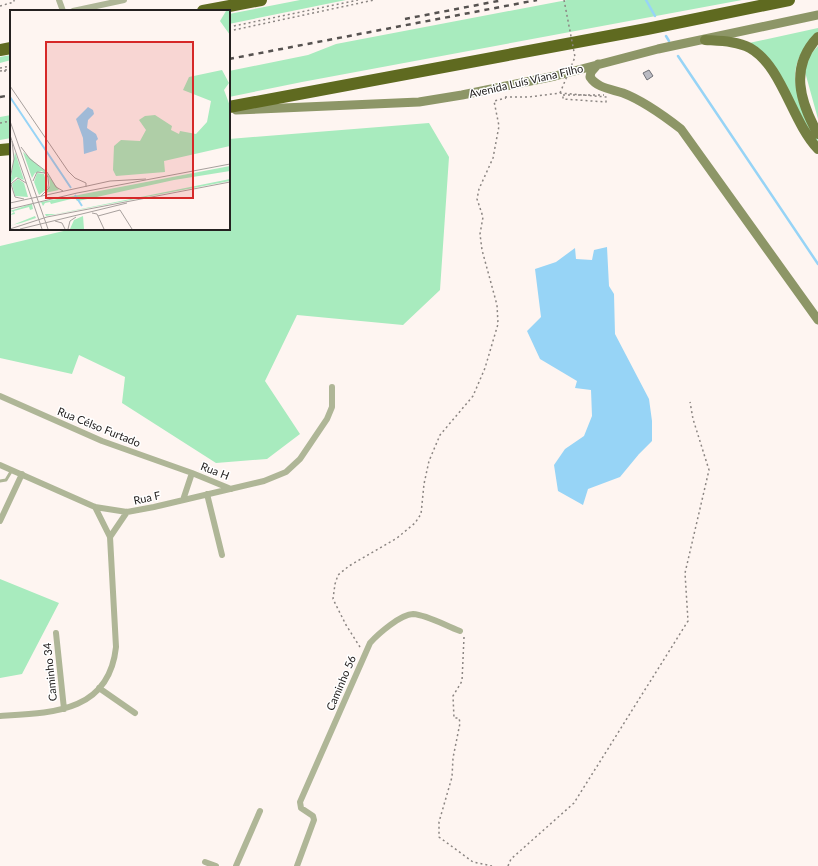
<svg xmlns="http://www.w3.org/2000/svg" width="818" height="866" font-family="Lato,sans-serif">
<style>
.green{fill:#a8ebbe}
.water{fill:#97d4f6}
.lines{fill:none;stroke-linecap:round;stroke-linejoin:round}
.stream{stroke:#97d4f6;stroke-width:2.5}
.building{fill:#babac2;stroke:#6f7077}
.path{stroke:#8b8582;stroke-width:1.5;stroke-dasharray:2 3;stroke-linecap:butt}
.lane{stroke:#afb697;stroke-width:3}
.street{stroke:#afb697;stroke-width:6}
.secondary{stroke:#8d9667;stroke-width:9}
.primary{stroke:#747f43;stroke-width:10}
.highway{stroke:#5f6a20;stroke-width:12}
.rail{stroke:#565250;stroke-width:2.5;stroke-dasharray:5 5;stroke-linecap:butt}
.path-bridge{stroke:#8b8582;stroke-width:1.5;stroke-dasharray:2 3;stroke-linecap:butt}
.labels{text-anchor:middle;stroke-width:3;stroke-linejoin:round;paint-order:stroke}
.street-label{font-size:11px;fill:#242120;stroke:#fff}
.inset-river{fill:none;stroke:#97d4f6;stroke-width:2}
.inset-road{fill:none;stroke:#a7a09d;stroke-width:1}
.view{fill:#d62828;fill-opacity:0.15;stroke:#d62828;stroke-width:2}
.inset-edge{fill:none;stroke:#242120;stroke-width:2}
</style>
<rect width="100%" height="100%" fill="#fef5f1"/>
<!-- green -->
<path class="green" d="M300,0H346L229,24V14Z
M567,0H742L302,82L229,97V71L308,55L336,44Z
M818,28V34C791,56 790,81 804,112C808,122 818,132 818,143L749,43Z
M818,46V119L805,72L809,56Z
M11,55V60L0,63V57Z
M11,115V138L0,140V117Z
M429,123L449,157L440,290L403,325L297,315L265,381L300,434L267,459L216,463L122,403L125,377L79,355L72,374L0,358V246L72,229H229V139Z
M0,579L59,603L22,674L0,678Z"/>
<!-- water -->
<path class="water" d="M607,247L609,286L614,294L615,334L649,399L652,421V441L639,454L620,477L588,489L583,505L558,491L554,465L565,449L584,436L592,416L591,390L575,388L577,381L540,359L527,331L541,317L535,269L556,262L575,248L576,259L592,260L594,250Z"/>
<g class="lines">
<!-- stream -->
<path class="stream" d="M646,0L655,16
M666,36L669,41
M678,56L818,264"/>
</g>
<!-- building -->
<path class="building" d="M649,70L653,76L647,80L643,73Z"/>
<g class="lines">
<!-- path -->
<path class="path" d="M0,6L14,2V0
M229,27L358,0
M229,31L374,0
M0,68L11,66
M0,71L11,69
M4,71H11
M505,97H529L560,93L606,97V102L563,99V95
M0,123L11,121
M464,637L462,681L453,696L454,718H459L460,723L453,758L452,777L439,822V837L473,862L492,866
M360,647L346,625L333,599L335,584L338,575L349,566L397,538L415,523L421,514L424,484L429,461L440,435L473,396L485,368L498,324L497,305L482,250L480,234L483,217L477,199L479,189L493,158L499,126L494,101L506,98
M508,866L511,859L574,803L688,621L685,573L709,470L693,419L690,402"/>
<!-- lane -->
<path class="lane" d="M0,481L6,480L12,470"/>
<!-- street -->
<path class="street" d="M59,0L63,11
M73,11L124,0
M0,396L102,441L192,473L231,489
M0,465L95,507L127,512L154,507L264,481L286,472L300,459L327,419L332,407V387
M207,494L222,555
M183,500L192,473
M95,507L110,537
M0,521L22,474
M56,633L64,709
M99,688L135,713
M0,716C51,713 109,713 116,647L110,537L127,512
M205,862L216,866
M236,866L260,811
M297,866L314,820L313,816L301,808L300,802L370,643C378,634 401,614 413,614C428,615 446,626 460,631"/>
<!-- secondary -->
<path class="secondary" d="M598,64L591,72L590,77C597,88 611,89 623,93C644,101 663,115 681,129L818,320
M236,110L419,102L462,95L555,76L658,49L818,15"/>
<!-- primary -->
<path class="primary" d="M818,37C789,67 800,102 818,134
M705,40C720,41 737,41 750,48C782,66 792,122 818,149"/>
<!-- highway -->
<path class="highway" d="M203,11L261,0
M0,50L11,48
M229,107L647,29L789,0
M0,150L11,149"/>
<!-- rail -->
<path class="rail" d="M405,19L503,0
M229,59L537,0
M0,97L11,95"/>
<!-- path-bridge -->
<path class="path-bridge" d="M560,93L575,57L564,0
M563,95H604"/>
</g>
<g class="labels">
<!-- street labels -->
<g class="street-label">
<text transform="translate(526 81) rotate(-13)" y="4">Avenida Luís Viana Filho</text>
<text transform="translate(99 427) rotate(22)" y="4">Rua Célso Furtado</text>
<text transform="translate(215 471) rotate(22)" y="4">Rua H</text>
<text transform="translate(147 498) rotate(-12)" y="4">Rua F</text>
<text transform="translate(50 672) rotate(-96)" y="4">Caminho 34</text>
<text transform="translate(341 683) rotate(-67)" y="4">Caminho 56</text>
</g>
</g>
<!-- overview -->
<g transform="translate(10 10)">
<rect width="220" height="220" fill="#fef5f1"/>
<path d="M216,1H220V25L210,11ZM212,60L219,73L214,80L220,96V136L154,151L155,162L106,166L103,160L104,136L111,130L130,131L136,120L129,110L135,106L145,105L162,116L161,120L169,124L170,121L186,124L197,112L201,91L173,80L179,67ZM5,142L14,170L6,167L0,174ZM13,142L36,162L49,180L35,183L40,176L39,168L32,161L25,163L22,168ZM220,156V161L164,170L73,190L67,191L65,188L41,194L40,192L35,193L33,196L31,192L22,194L23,199L20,200L19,197L4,201L5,204L0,205L4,202L0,201L21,194ZM27,163L34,164L38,178L29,185L24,172ZM8,169L14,173L18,187L5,186L2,174ZM220,169V171L26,208L11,213L2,215L0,216L25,206L26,208L36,206L35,204H46ZM73,206L74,219H60L64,210Z" fill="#a8ebbe"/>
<path d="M78,97L83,100L84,104L78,110L77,118L86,124L88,129L86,131L87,140L74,144L73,128L66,109Z" fill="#97d4f6"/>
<path class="inset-river" d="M0,87L61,178M65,185L72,196"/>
<path class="inset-road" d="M0,76L58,161L65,168L76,173V177M0,111L38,219M0,125L32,219M11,137L20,149L37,162L46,177L53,181M0,169L4,149L2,131M23,171L27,162L35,163L38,167L39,178L31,186M14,189L5,187L1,174L8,168L16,173M0,193L100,171L136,169M0,199L67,183L220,154M82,203L87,204L94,219M88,206L110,200L122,219M45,211L52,213L55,219M0,219L37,207L220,172M10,219L117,193M58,219L60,211L66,207"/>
<path class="view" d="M36,32H183V188H36Z"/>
<rect width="220" height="220" class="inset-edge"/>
</g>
</svg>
